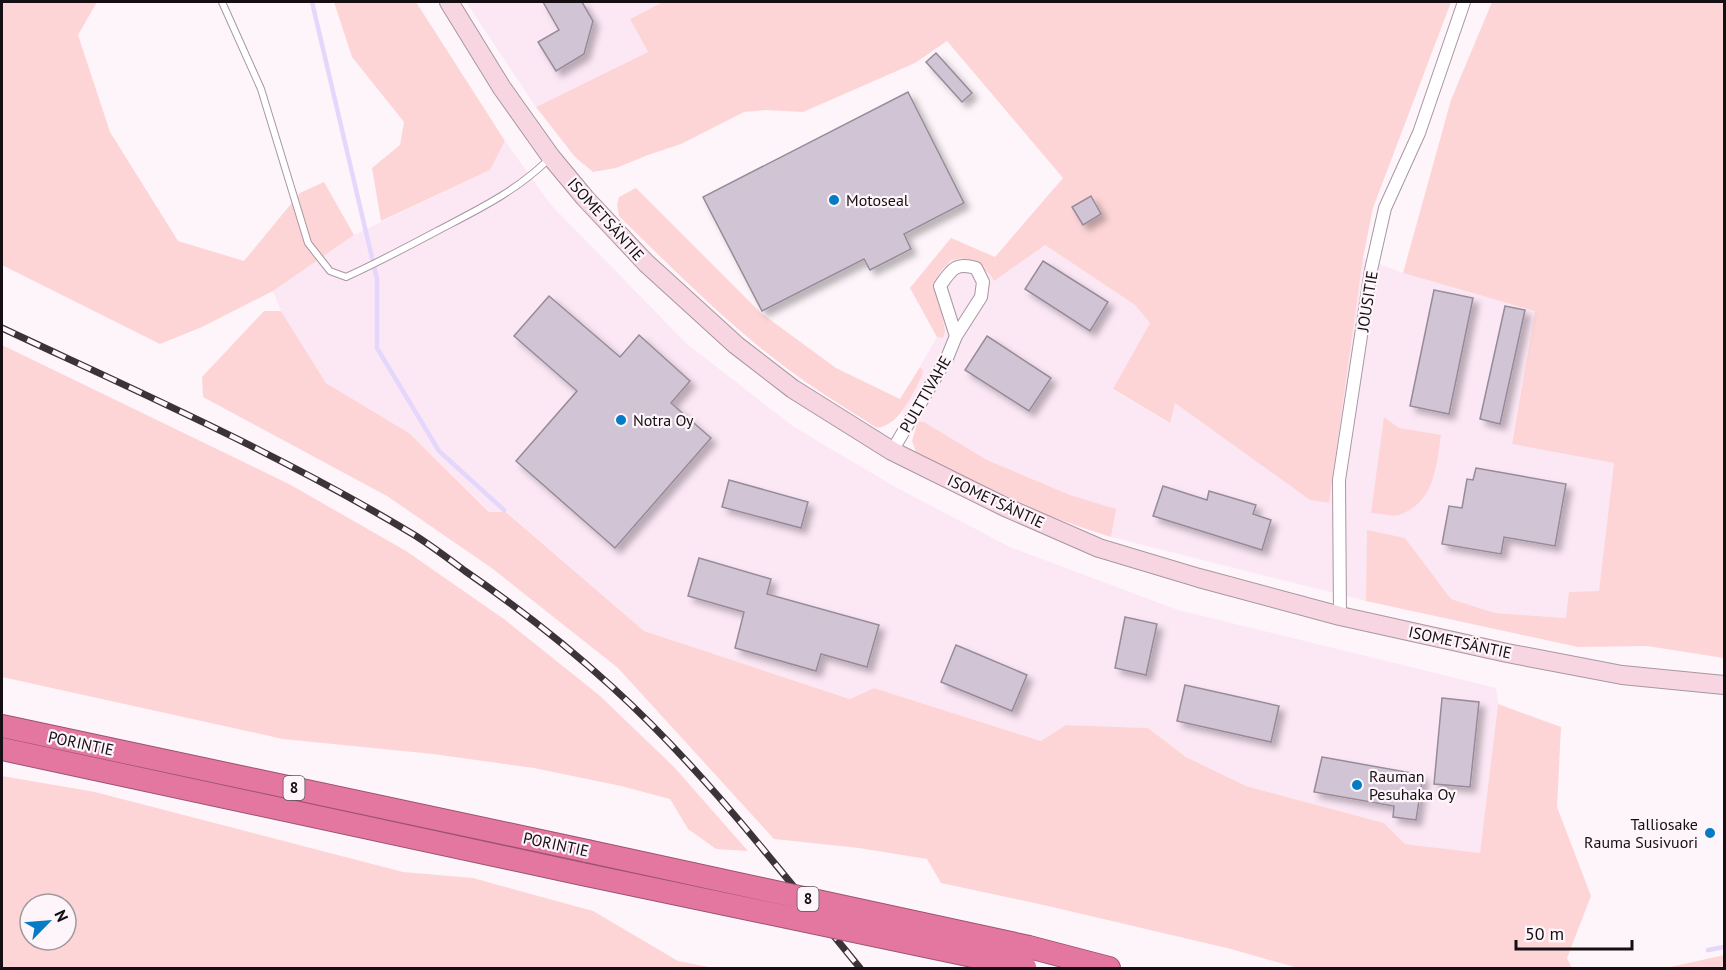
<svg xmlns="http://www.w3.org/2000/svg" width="1726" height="970" font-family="'PT Sans',sans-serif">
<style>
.built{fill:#fce7f5}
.green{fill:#fed5d6;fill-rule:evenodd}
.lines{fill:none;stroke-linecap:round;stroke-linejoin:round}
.stream{stroke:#e4d7fb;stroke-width:4.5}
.building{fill:#d1c4d4;stroke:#978b9a;stroke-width:1.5;filter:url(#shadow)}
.lane-casing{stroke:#a896a2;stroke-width:8}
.street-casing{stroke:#a896a2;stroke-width:14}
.secondary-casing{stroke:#a896a2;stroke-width:20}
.highway-casing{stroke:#9b536f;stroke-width:24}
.lane{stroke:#fff;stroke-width:6}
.street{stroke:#fff;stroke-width:12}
.secondary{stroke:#f7d6e2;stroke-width:18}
.highway{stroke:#e377a0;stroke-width:22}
.rail-casing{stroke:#3a3438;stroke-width:7}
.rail{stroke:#fdf5fa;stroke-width:4.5;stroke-dasharray:14;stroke-linecap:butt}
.highway-bridge-casing{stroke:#9b536f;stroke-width:24;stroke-linecap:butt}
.highway-bridge{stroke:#e377a0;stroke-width:22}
.poi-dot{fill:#067bc5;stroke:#fdf5fa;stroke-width:2}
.labels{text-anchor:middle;stroke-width:4.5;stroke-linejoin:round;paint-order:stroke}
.shield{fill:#fdf5fa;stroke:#5b5458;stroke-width:1.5}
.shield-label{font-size:15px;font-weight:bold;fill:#150f13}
.poi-label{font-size:16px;fill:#150f13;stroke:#fdf5fa;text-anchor:start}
.street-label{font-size:16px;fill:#150f13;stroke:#fdf5fa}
</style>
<defs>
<filter id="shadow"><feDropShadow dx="5.5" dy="5.5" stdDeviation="3" flood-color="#0004"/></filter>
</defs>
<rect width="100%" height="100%" fill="#fdf5fa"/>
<!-- built -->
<path class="built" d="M466,2H663L630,19L648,52L536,107Z
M505,141L551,205L687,344L794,427L897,488L1010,547L1178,610L1496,688L1498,704L1480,853L1405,844L1384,823L1246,786L1186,757L1148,728L1066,725L1042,741L874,688L851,699L644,631L507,512H490L409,433L326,383L281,311L273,291L354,235L490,170Z
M951,238L994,257L1045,245L1135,305L1150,323L1113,390L1169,423L1175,402L1310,500L1328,503L1363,258L1403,273L1535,311L1512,443L1614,463L1599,592L1566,618L1495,613L1451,599L1405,538L1368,531L1366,601L1111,537L1115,509L1070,495L987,460L924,422L918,421L902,413L922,376L923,370L920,367L937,337L910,288Z"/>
<!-- green -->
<path class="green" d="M2,2H97L78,35L110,132L178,241L244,261L300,193L324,182L354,235L273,291L202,327L160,344L2,265Z
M334,2H416L505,141L490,170L381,221L372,168L400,145L404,122L352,57Z
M663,2H1451L1373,208L1363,258L1329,503L1310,500L1175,403L1170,423L1113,389L1150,323L1135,305L1045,245L994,281L990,274L974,263L961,258L951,260L940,272L936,284L945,331L943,338L937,337L910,288L951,238L995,257L1063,178L947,41L915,63L803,112L766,110L744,112L681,144L648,155L616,168L593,172L575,157L536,107L648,52L630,19Z
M1492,2H1724V658L1647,646L1578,647L1366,601L1367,530L1405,538L1451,599L1495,613L1566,618L1569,592L1599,591L1614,463L1512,444L1535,311L1403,273L1451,100Z
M636,188L761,313L836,368L900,399L920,367L923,370L922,376C911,396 901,424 877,428C846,408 814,389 785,367C725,322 672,268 619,216L617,205L619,197Z
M264,311H281L326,383L409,433L489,512H506L644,631L850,699L874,688L1041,741L1066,725L1148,728L1186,757L1246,786L1384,823L1405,844L1480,853L1498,704L1561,727L1557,807L1591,896L1567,958L1572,968H1298L1231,949L1048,906L941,883L927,859L859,848L774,839L618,668L493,569L387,496L203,397L202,377Z
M2,345L289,484L406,551L504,619L599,695L674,767L748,851L716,849L688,829L670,799L621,786L534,768L433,754L283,739L2,677Z
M1384,417L1399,428L1441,435C1436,467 1435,502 1399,515C1392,517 1379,513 1371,513Z
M918,421L924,422L987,460L1070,495L1116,509L1111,537C1044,516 976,489 916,452L912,441Z
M2,776L95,792L403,872L473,878L593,911L678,961L714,968H2ZM30,904H66V940H30Z
M1724,955V968H1666Z"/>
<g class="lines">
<!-- stream -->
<path class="stream" d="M312,2L377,279V348L439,451L504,510
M1708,950L1724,947"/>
</g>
<!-- building -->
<path class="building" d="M543,2H582L593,21L584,54L556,71L538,42L559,30Z
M936,53L972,93L962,102L926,62Z
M908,92L964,203L904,234L911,249L870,270L864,259L762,311L703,197Z
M1091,196L1101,214L1083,225L1072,207Z
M1043,261L1108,302L1090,331L1025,289Z
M1434,290L1473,298L1449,414L1410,406Z
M549,296L620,357L639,335L690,381L671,403L711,438L615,548L516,461L577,391L514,336Z
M1505,306L1525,310L1500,424L1480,419Z
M987,336L1051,378L1029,411L965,370Z
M1476,468L1566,484L1555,546L1504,537L1501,554L1442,544L1449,506L1462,508L1467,479L1473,480Z
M729,480L808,502L801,528L722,507Z
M1163,486L1207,500L1209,491L1256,505L1253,514L1271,520L1262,550L1153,516Z
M699,558L771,579L767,594L879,625L867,667L821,654L816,671L735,648L744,612L688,596Z
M1125,617L1157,624L1146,675L1115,668Z
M956,645L1027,675L1012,711L941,682Z
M1185,685L1279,706L1271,742L1177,721Z
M1442,698L1479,702L1470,787L1434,784Z
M1322,757L1423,775L1416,820L1393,817L1394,806L1314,792Z"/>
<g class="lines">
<defs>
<path id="lane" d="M222,2L261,89L308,243L330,271L346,277C377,263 407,247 437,231C479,209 515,192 549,159"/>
<path id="street" d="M892,451L947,358L956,336L981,297L983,282L976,268C955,262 951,270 940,286L956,336
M1340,616L1339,480L1371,270L1385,208L1419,133L1464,2"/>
<path id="secondary" d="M449,2L502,88L551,157L585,198L646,263L736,345L793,389L892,451L1005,507L1099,548L1199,578L1340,616L1507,653L1622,675L1724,685"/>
<path id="highway" d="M2,726L587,851
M2,749L582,874
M1029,947L1109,968"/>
</defs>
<!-- lane casing -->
<use href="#lane" class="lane-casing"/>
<!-- street casing -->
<use href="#street" class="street-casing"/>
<!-- secondary casing -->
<use href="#secondary" class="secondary-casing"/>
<!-- highway casing -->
<use href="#highway" class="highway-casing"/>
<!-- lane -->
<use href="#lane" class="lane"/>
<!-- street -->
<use href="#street" class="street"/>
<!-- secondary -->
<use href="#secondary" class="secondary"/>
<!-- highway -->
<use href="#highway" class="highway"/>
<defs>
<path id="rail" d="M2,328C141,393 284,456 416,536C433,547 449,559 465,571C516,606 565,644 611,686C704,770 781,872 860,968"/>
</defs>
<!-- rail casing -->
<use href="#rail" class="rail-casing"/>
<!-- rail -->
<use href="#rail" class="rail"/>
<defs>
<path id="highway-bridge" d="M587,851L1029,947
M582,874L1025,967"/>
</defs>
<!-- highway-bridge casing -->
<use href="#highway-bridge" class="highway-bridge-casing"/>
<!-- highway-bridge -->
<use href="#highway-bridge" class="highway-bridge"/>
</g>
<!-- markers -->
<g class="poi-dot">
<circle cx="834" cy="200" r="6"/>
<circle cx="621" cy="420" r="6"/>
<circle cx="1357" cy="785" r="6"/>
<circle cx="1710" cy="833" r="6"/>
</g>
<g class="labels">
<!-- shield labels -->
<g class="shield">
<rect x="283.5" y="776" width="21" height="24" rx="4.5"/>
<rect x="797.5" y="887" width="21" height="24" rx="4.5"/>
</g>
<g class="shield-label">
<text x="294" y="793">8</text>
<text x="808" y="904">8</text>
</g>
<!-- poi labels -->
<g class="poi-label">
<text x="846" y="206">Motoseal</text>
<text x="633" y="426">Notra Oy</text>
<text x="1369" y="782">Rauman<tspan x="1369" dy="18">Pesuhaka Oy</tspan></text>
<text x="1698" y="830" text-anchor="end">Talliosake<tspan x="1698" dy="18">Rauma Susivuori</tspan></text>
</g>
<!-- street labels -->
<g class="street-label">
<text transform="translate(606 219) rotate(48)" y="6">ISOMETSÄNTIE</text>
<text transform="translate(1367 301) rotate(-81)" y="6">JOUSITIE</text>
<text transform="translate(925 394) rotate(-60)" y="6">PULTTIVAHE</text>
<text transform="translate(996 501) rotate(25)" y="6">ISOMETSÄNTIE</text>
<text transform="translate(1460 642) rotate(12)" y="6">ISOMETSÄNTIE</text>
<text transform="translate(81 743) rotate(12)" y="6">PORINTIE</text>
<text transform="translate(556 844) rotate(12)" y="6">PORINTIE</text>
</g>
</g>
<!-- border -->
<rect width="1726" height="970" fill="none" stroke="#150f13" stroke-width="6"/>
<!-- north arrow -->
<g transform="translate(48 922) rotate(65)"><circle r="28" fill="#fdf5fa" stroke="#a0999e" stroke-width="1.5"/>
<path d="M0-4.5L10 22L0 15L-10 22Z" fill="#067bc5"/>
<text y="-9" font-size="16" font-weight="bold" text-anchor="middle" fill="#150f13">N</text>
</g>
<!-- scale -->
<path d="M1516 940v9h116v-9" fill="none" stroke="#150f13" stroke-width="3"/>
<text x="1525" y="940" font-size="18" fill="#150f13" stroke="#fdf5fa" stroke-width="4.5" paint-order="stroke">50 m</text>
</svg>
